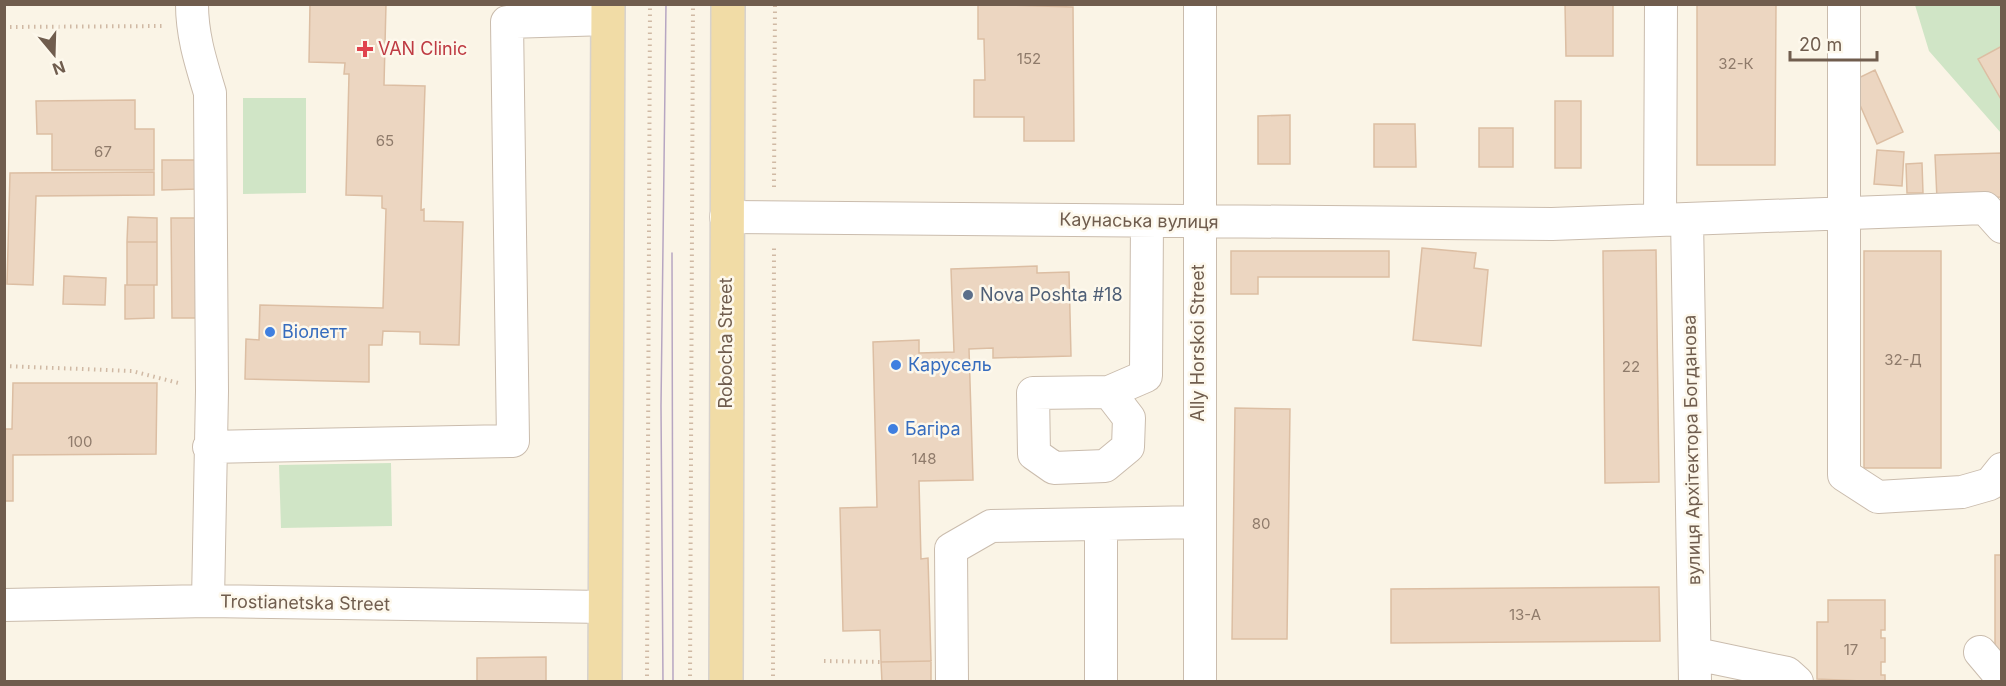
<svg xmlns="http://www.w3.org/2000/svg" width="2006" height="686" font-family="Inter,sans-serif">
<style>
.green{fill:#d0e5c6}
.building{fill:#ecd6c1;stroke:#dcbea3;stroke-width:1.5}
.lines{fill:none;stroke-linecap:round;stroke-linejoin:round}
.minor-casing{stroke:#cabcad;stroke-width:34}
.major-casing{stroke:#d7d2cd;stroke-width:36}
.path{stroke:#d0b9a4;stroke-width:4;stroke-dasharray:1.5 4.5;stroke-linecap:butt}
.minor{stroke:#fff;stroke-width:32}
.major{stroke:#f1dca6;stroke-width:33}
.tram{stroke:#b7a6c2;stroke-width:1.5}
.health-dot{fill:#e0444e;stroke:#fdf8ec;stroke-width:2}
.service-dot{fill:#5c6f8a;stroke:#fdf8ec;stroke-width:2}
.shop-dot{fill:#3f7fe0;stroke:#fdf8ec;stroke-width:2}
.labels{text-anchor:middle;stroke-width:5;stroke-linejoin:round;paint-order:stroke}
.number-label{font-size:15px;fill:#8f7b6b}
.health-label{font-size:18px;fill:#be3a42;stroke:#fdf8ec;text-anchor:start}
.street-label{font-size:18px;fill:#705d4e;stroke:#fdf8ec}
.service-label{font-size:18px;fill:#4e5e75;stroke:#fdf8ec;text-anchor:start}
.shop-label{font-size:18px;fill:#366cbe;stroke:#fdf8ec;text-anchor:start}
</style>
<rect width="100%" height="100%" fill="#faf4e6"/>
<!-- green -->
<path class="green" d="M1915,5H2001V133L1929,51Z
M243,98H306V193L243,194Z
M391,463L392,526L281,528L279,465Z"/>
<!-- building -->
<path class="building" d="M310,4H386L384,85L425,86L421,210L424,209V221L463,222L459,345L420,344V332L383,331L382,345H369V382L245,379L246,339L259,340L260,305L383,308L386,209L382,208V196L346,195L349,74H344L345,63L309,62Z
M978,4L1073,7L1074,141H1024V117H974V80H985L984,39H978Z
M1565,4H1613V56H1566Z
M1697,4H1776L1775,165H1697Z
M2002,46V101L1978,59Z
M1875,70L1903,132L1877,144L1850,82Z
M135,100V129H154V170H52V134H37L36,101Z
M1555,101H1581V168H1555Z
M1290,115V164H1258V116Z
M1374,124H1415L1416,167H1374Z
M1479,128H1513V167H1479Z
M1877,150L1904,152L1902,186L1874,184Z
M2002,153V197L1937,199L1935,155Z
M162,160H197V189L162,190Z
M1922,163L1923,193H1907L1906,164Z
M154,172V195L36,196L33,285L7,284L10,173Z
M128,217L157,218V242H127Z
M171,218H199V318H172Z
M127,242H157V285H127Z
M1422,248L1476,253L1474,268L1488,270L1481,346L1413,340Z
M1656,250L1659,482L1605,483L1603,251Z
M1231,251H1389V277H1258V294H1231Z
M1864,251H1941V468H1864Z
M1037,266V273L1069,272L1071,356L993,358V348L969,349L973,480L919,481L921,559L928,558L931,661L881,662L880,630L843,631L840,508L877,507L873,342L919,340V353L954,352L951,269Z
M64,276L106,278L105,305L63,304Z
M125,285H154V318L125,319Z
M13,383H157L156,454L13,455V501H4V429H12Z
M1235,408L1290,409L1287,639H1232Z
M1995,555H2002V660H1995Z
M1659,587L1660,641L1391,643V589Z
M1828,600H1885V630H1881V638H1885V662H1881V675H1885V682L1817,679V622H1828Z
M546,657V682H477V658Z
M931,661V682H882L881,662Z"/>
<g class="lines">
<defs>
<path id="minor" d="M192,4C192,36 201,63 210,93L212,391L208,601
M1200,4V682
M1844,4V475L1878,497L1962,492L1990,484L2002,469
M726,217L1552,224L1985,208L2002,227
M1687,219L1695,682
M1660,220L1661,4
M1109,392L1129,418L1128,447L1105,466L1054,468L1034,454L1033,393L1109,392L1146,376L1147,221
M209,447L513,441L507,22L608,19
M4,605L208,601L605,607
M1980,652L2002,678
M1696,654L1787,673L1797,682
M952,682L951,549L991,526L1199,522
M1101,682V524"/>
<path id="major" d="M605,682L608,4
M726,682L728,4"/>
</defs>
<!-- minor casing -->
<use href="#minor" class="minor-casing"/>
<!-- major casing -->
<use href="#major" class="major-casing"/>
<!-- path -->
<path class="path" d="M4,27L164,26
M774,187L775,4
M4,366L132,371L182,384
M824,661L881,662
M647,682L650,4
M690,682L693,4
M773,682L774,248"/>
<!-- minor -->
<use href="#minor" class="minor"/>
<!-- major -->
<use href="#major" class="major"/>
<!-- tram -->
<path class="tram" d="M672,253L673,682
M663,682L661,406L666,4"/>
</g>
<!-- markers -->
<path class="health-dot" d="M362 40h6v6h6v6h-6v6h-6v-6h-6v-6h6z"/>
<circle class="service-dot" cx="968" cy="295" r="6"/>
<g class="shop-dot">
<circle cx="270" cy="332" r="6"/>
<circle cx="896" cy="365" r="6"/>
<circle cx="893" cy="429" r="6"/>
</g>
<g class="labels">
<!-- number labels -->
<g class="number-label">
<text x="1029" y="64">152</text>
<text x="1736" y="69">32-К</text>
<text x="385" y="146">65</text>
<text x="103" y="157">67</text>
<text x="1903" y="365">32-Д</text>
<text x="1631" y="372">22</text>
<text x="80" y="447">100</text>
<text x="924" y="464">148</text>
<text x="1261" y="529">80</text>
<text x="1525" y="620">13-А</text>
<text x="1851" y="655">17</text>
</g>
<!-- health labels -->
<g class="health-label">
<text x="378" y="55">VAN Clinic</text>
</g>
<!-- street labels -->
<g class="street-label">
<text transform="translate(1139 221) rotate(1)" y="6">Каунаська вулиця</text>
<text transform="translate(726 343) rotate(-90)" y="6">Robocha Street</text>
<text transform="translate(1198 343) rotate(-90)" y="6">Ally Horskoi Street</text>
<text transform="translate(1692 450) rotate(-91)" y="6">вулиця Архітектора Богданова</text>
<text transform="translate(305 603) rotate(1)" y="6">Trostianetska Street</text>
</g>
<!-- service labels -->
<g class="service-label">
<text x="980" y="301">Nova Poshta #18</text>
</g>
<!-- shop labels -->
<g class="shop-label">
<text x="282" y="338">Віолетт</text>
<text x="908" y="371">Карусель</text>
<text x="905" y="435">Багіра</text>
</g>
</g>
<!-- border -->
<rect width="2006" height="686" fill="none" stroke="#705d4e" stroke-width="12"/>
<!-- north arrow -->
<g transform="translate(54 54) rotate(161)" stroke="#fdf8ec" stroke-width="4.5" paint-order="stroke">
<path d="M0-4.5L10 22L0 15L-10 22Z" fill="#705d4e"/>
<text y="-9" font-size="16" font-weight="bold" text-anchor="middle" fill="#705d4e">N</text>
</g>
<!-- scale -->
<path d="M1790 51v9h87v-9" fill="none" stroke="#705d4e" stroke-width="3"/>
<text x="1799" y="51" font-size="18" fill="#705d4e" stroke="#fdf8ec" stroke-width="4.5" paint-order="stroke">20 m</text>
</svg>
